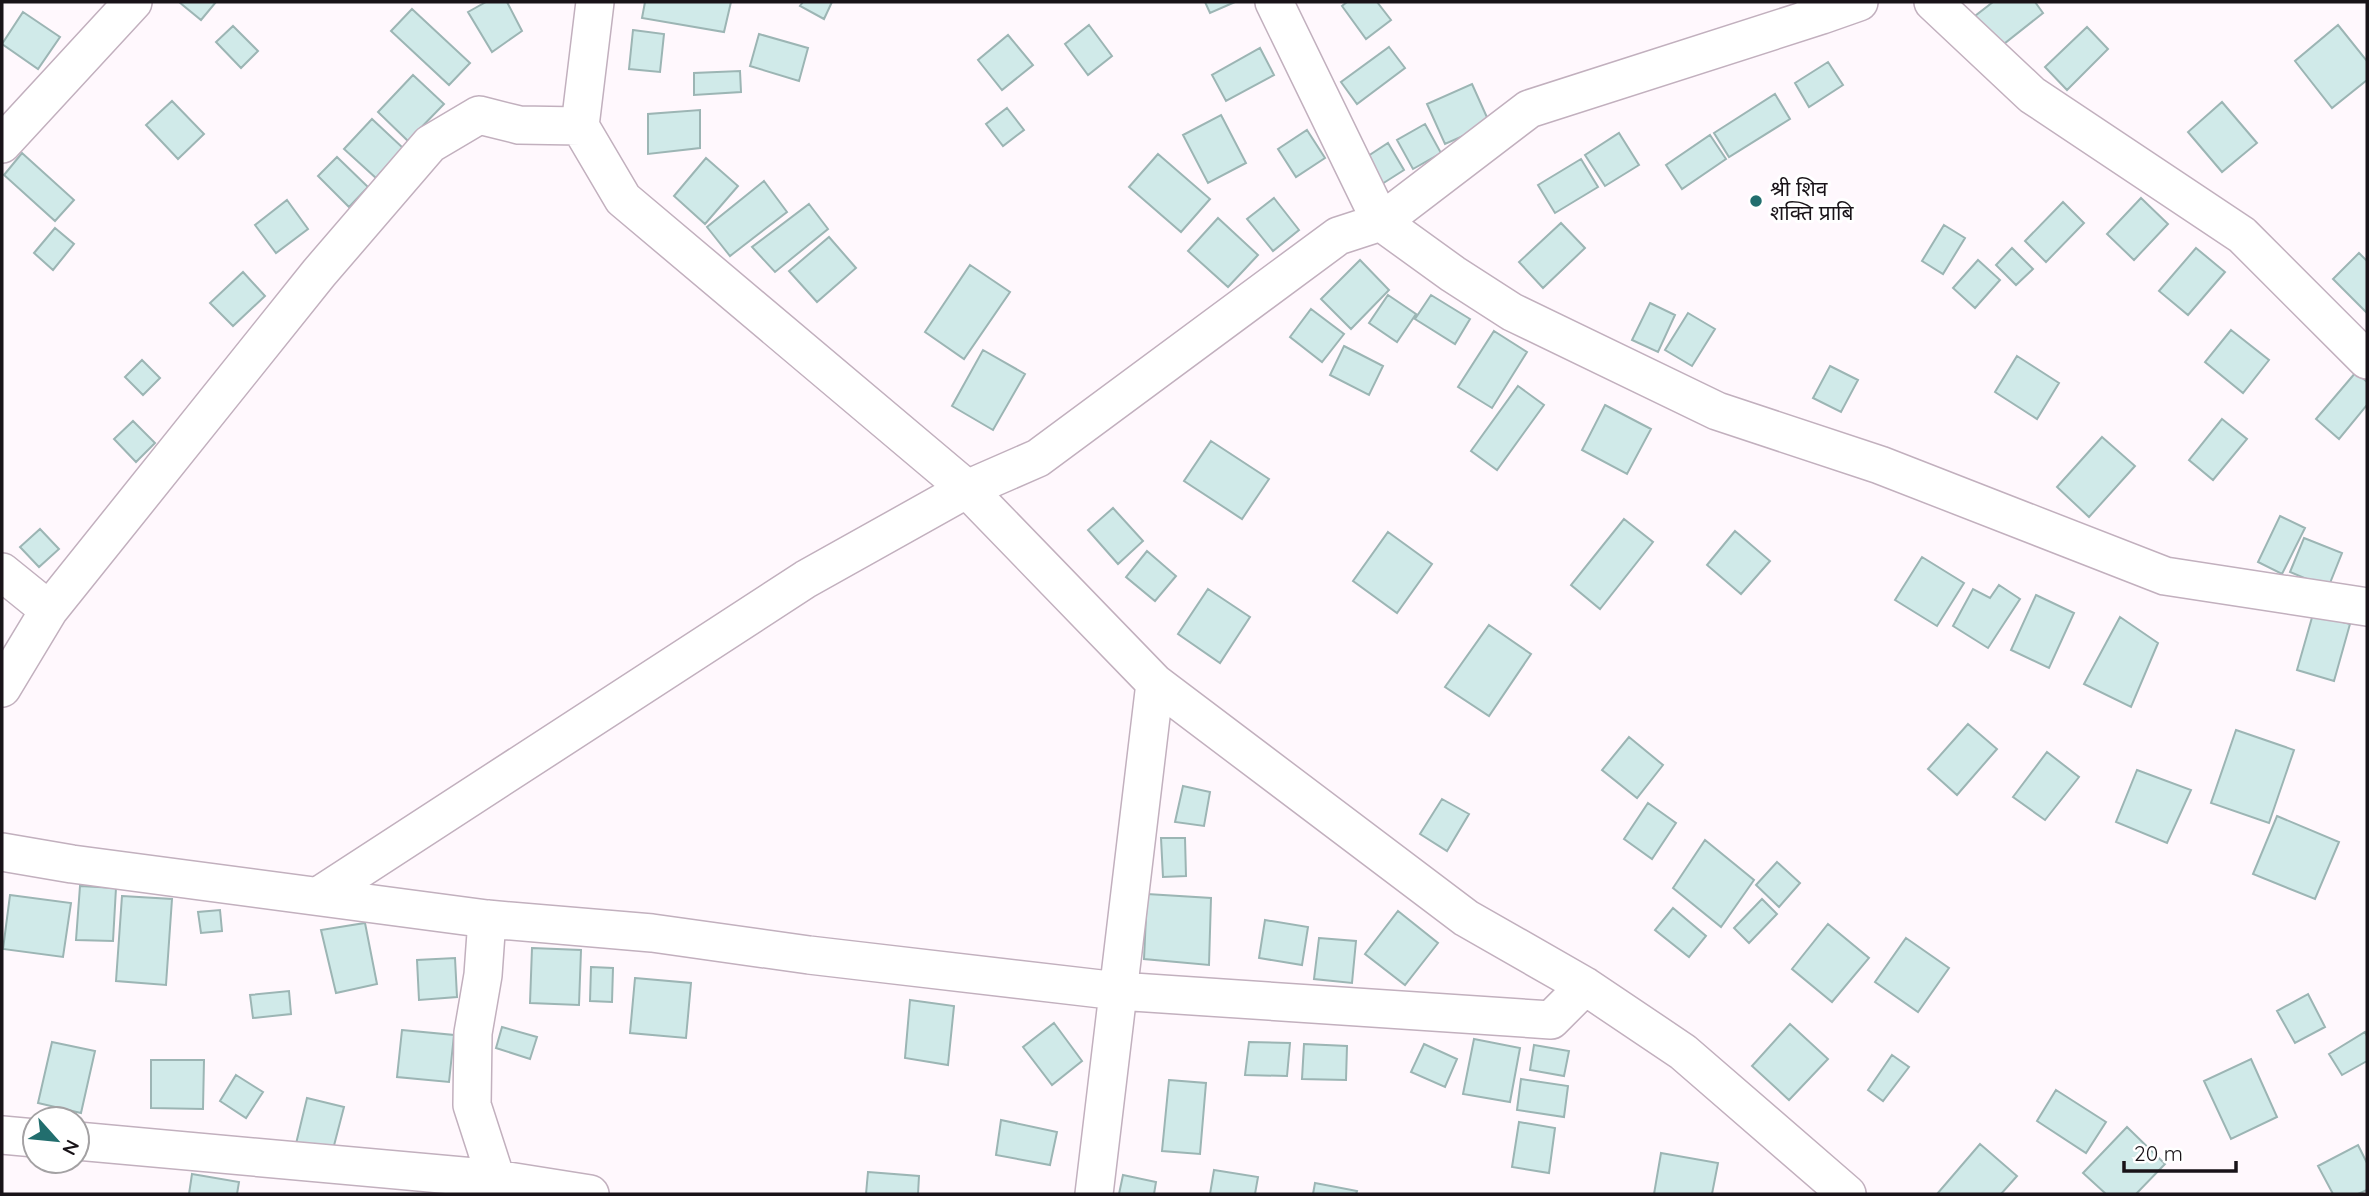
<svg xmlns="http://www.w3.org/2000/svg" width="2369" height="1196" font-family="Quicksand,'Noto Sans Devanagari',sans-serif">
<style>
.building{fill:#d0eae9;stroke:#9cb5b4;stroke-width:2}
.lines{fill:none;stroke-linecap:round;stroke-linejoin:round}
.street-casing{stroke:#c2b0be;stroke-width:40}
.street{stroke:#fff;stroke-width:37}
.poi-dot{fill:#226e6e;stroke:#fff;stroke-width:2.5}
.labels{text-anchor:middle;stroke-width:6;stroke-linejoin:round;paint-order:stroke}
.poi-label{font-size:21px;fill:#191318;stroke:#fff;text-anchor:start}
</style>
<rect width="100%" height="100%" fill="#fff8fd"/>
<!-- building -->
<path class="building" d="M179,2H216L201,20Z
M486,2H507L522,31L492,52L468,12Z
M645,2H731L724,32L642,18Z
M803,2H832L824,19L800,6Z
M1205,2H1235L1210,13Z
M1347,2H1377L1391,20L1366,39L1342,6Z
M1993,2H2035L2043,13L2000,47L1975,16Z
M412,9L470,63L449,85L391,31Z
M23,12L60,37L38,69L2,44Z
M1089,25L1112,56L1088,75L1065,44Z
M2338,25L2367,61V80L2332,108L2295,61Z
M233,26L258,51L241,68L216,42Z
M2087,27L2108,49L2067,90L2045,67Z
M633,30L664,34L660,72L629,69Z
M759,34L808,48L799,81L750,66Z
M1008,35L1033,65L1002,90L978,60Z
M1389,47L1405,68L1357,104L1341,82Z
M1260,48L1274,75L1226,101L1212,75Z
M1828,62L1843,85L1809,107L1795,83Z
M740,71L741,92L694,95V73Z
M413,75L444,104L408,141L378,112Z
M1472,84L1490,124L1445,144L1427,104Z
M1775,94L1790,119L1729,157L1714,133Z
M172,101L204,134L178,159L146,125Z
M2222,102L2257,143L2222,172L2188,132Z
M1007,108L1024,130L1003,146L986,124Z
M700,110V148L648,154V114Z
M1221,115L1246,163L1208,183L1183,135Z
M372,119L403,148L376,178L344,149Z
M1425,124L1441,153L1413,169L1397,140Z
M1307,130L1325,158L1296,177L1278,149Z
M1619,133L1639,165L1605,186L1585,155Z
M1710,135L1726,159L1682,189L1666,165Z
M1388,143L1404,170L1382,184L1365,158Z
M22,153L74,200L55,221L4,175Z
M1158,154L1210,199L1181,232L1129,187Z
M337,157L368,187L349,207L318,176Z
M706,158L738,186L705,224L674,196Z
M1581,159L1598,187L1555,213L1538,185Z
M764,181L787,212L730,256L707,227Z
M1274,198L1299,230L1273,251L1247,219Z
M2141,198L2168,224L2134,260L2107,234Z
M287,200L308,229L276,253L255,225Z
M2063,202L2084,223L2046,262L2025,241Z
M809,204L828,229L775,272L752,247Z
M1218,218L1258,255L1228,287L1188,251Z
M1561,223L1585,248L1543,288L1519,262Z
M1944,225L1965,238L1943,274L1922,261Z
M55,228L74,244L53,270L34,253Z
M829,237L856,268L817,302L789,271Z
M2012,248L2033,269L2016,285L1996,265Z
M2196,248L2225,272L2188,315L2159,291Z
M2359,253L2367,261V313L2333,279Z
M1360,260L1389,290L1351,329L1321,299Z
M1978,260L2000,280L1975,308L1953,288Z
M970,265L1010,292L964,359L925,332Z
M243,272L265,296L233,326L210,303Z
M1388,295L1416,314L1397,342L1369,323Z
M1431,295L1470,319L1455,344L1415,319Z
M1650,303L1675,315L1658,352L1632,340Z
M1311,309L1344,334L1322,362L1290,337Z
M1688,313L1715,329L1692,366L1665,350Z
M2231,330L2269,360L2243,393L2205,362Z
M1494,331L1527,352L1492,408L1458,387Z
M1344,346L1383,366L1369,395L1330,375Z
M983,350L1025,374L993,430L952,406Z
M2017,356L2059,383L2037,419L1995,392Z
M142,360L160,378L143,395L125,377Z
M1830,366L1858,380L1841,412L1813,398Z
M2356,372L2367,382V405L2339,439L2316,419Z
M1518,386L1544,405L1497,470L1471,451Z
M1605,405L1651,429L1627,474L1582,450Z
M2222,419L2247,439L2213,480L2189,460Z
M133,421L155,443L136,462L114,439Z
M2102,437L2135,466L2089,517L2057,487Z
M1211,441L1269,479L1242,519L1184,481Z
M1113,508L1143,541L1118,564L1088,530Z
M2280,516L2305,528L2282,574L2258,562Z
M1624,519L1653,542L1600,609L1571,585Z
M40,529L59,549L39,567L20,547Z
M1735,531L1770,561L1741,594L1707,565Z
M1388,532L1432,564L1397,613L1353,581Z
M2304,538L2342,553L2328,588L2290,572Z
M1147,551L1176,576L1155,601L1126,577Z
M1922,557L1964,583L1937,626L1895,600Z
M1999,585L2020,599L1988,648L1953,626L1973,589L1990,598Z
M1208,589L1250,617L1220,663L1178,634Z
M2036,595L2074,613L2049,668L2011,650Z
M2313,614L2350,624L2334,681L2297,670Z
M2120,617L2158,643L2131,707L2084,684Z
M1489,625L1531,654L1489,716L1445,687Z
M1968,724L1997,749L1957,795L1928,769Z
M2236,730L2294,750L2269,823L2211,803Z
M1629,737L1663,765L1637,798L1602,770Z
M2047,752L2079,777L2045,820L2013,797Z
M2137,770L2191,790L2167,843L2116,822Z
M1183,786L1210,792L1204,826L1175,822Z
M1442,799L1469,814L1447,851L1420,834Z
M1648,803L1676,823L1652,859L1624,839Z
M2277,816L2339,842L2315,899L2253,874Z
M1161,838H1185L1186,876L1163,877Z
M1705,840L1754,880L1721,927L1673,888Z
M1777,862L1800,883L1779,907L1756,885Z
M80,886L116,888L113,941L76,940Z
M1147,894L1211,898L1209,965L1144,959Z
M10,895L71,903L63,957L3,949Z
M122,896L172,899L166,985L116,981Z
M1762,899L1777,914L1749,943L1734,928Z
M1673,908L1706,936L1689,957L1655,930Z
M220,910L222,931L201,933L198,912Z
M1398,911L1438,943L1405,985L1365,954Z
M1265,920L1308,927L1302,965L1259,958Z
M365,923L377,984L336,993L321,930Z
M1828,924L1869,958L1832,1002L1792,969Z
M1319,938L1356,941L1352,983L1314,979Z
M1906,938L1949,968L1918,1012L1875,982Z
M532,948L581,950L579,1005L530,1003Z
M455,958L457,997L419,1000L417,960Z
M591,967L613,968L612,1002L590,1001Z
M635,978L691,983L686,1038L630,1033Z
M289,991L291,1014L253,1018L250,995Z
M2308,994L2325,1027L2295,1043L2277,1011Z
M910,1000L954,1006L948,1065L905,1058Z
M1054,1023L1082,1061L1052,1085L1023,1047Z
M1790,1024L1828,1059L1789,1100L1752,1066Z
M502,1027L537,1037L530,1059L496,1048Z
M402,1030L454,1035L449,1082L397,1077Z
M2365,1032L2367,1036V1061L2342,1075L2329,1054Z
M1474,1039L1520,1048L1510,1102L1463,1094Z
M52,1042L95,1051L81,1113L38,1103Z
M1249,1042L1290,1043L1287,1076L1245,1075Z
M1304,1044L1347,1046L1346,1080L1302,1079Z
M1424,1044L1457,1059L1445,1087L1411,1072Z
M1534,1045L1569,1051L1564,1076L1530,1070Z
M1892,1055L1909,1067L1883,1101L1868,1090Z
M2251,1059L2277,1117L2231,1139L2204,1081Z
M151,1060H204L203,1109L151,1108Z
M236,1075L263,1092L246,1118L220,1101Z
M1521,1079L1568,1086L1564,1117L1517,1110Z
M1169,1080L1206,1083L1200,1154L1162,1151Z
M2056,1090L2106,1122L2086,1153L2037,1121Z
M307,1098L344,1107L331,1157L295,1148Z
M1001,1120L1057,1132L1050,1165L996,1155Z
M1519,1122L1555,1128L1549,1173L1512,1167Z
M2127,1127L2165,1164L2136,1194H2106L2083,1173Z
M1980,1144L2017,1176L2001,1194H1937Z
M2358,1145L2367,1163V1190L2358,1194H2333L2318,1166Z
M1661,1153L1718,1163L1712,1194H1654Z
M1214,1170L1258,1177L1255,1194H1210Z
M868,1172L919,1176L918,1194H866Z
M192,1174L239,1182L237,1194H189Z
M1123,1175L1156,1182L1154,1194H1119Z
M1315,1183L1357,1191L1356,1194H1313Z"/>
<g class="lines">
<defs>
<path id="street" d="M595,2L580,126L623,199L967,489L1155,683L1466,918L1585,986L1683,1052L1847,1194
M1274,2L1381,222L1453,274L1512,312L1717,411L1880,465L2165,576L2367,607
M1815,2L1822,15L1859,2
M1933,2L2032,95L2242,235L2367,360
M2,144L133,2
M2,572L49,610
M2,688L49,610L319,273L430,144L479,115L519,125L580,126
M2,852L72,864L487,919L652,933L809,955L1118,991L1551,1020L1585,986
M320,895L806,579L967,489L1038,458L1338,236L1381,222L1529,109L1822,15
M2,1135L35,1138
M77,1141L496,1179L590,1194
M484,1194L496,1179L472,1105L473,1033L483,975L487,919
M1094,1194L1155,683"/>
</defs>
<!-- street casing -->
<use href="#street" class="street-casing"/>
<!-- street -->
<use href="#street" class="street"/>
</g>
<!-- markers -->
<circle class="poi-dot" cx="1756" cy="201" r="7"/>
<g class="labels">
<!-- poi labels -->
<g class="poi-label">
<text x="1770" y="196">श्री शिव<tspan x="1770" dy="24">शक्ति प्राबि</tspan></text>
</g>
</g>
<!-- border -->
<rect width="2369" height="1196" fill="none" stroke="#191318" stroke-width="7"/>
<!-- north arrow -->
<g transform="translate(56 1140) rotate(117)"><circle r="33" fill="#ffffff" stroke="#a3a1a3" stroke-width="2"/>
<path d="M0-5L12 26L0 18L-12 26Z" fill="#226e6e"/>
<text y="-10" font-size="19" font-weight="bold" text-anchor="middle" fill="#191318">N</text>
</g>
<!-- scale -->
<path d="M2124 1161v10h112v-10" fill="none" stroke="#191318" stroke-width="3.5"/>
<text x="2134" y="1161" font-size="21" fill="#191318" stroke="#ffffff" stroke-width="5" paint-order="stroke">20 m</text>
</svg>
